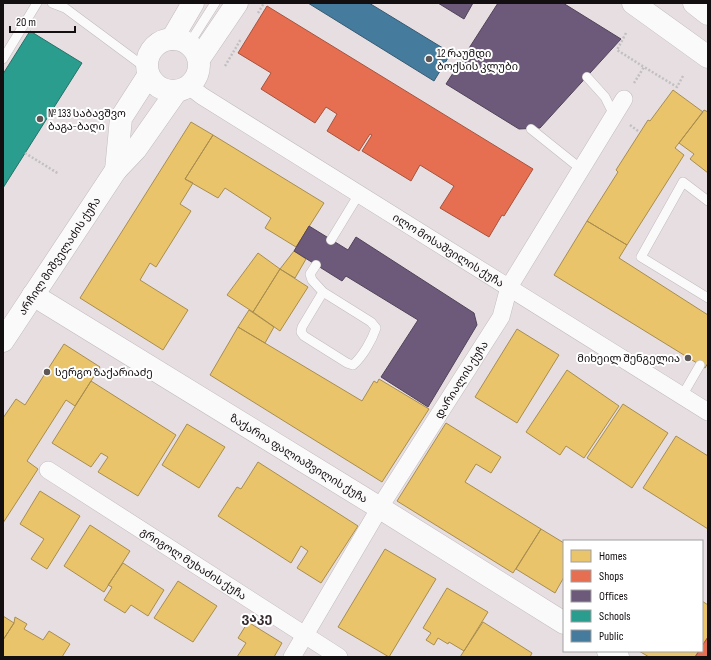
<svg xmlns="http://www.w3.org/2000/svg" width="711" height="660" font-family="'Sofia Sans Condensed','Noto Sans Georgian',sans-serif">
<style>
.homes{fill:#e9c46a;stroke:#a98d4f}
.shops{fill:#e76f51;stroke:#a7523d}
.offices{fill:#6d597a;stroke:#52425a}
.schools{fill:#2a9d8f;stroke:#237269}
.public{fill:#457b9d;stroke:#365a72}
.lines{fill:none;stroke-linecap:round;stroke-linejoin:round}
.lane-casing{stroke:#c1bbbd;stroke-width:10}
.street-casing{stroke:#c1bbbd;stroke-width:18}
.secondary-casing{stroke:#c1bbbd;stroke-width:23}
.path{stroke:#c1bfc0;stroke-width:2.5;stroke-dasharray:2 2;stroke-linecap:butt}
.lane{stroke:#fbfafa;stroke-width:9}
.street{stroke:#fbfafa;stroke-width:17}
.secondary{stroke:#fbfafa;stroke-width:22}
.poi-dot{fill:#5d5758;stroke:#fff;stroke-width:1.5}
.labels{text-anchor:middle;stroke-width:4;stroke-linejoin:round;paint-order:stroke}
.poi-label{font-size:11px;fill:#130e0f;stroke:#fff;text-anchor:start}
.street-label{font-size:11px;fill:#130e0f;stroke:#fff}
.quarter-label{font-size:13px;font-weight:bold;fill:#362b2e;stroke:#fff}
</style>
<rect width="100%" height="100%" fill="#e6dee0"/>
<!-- homes -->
<path class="homes" d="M673,90L703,112L675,148L684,155L627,245L587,221L618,172L616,170L648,120L650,121Z
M704,110L708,112V173L690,159L694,154L679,143Z
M191,122L213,135L185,179L193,183L180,204L191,211L156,267L150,263L140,280L188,310L163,350L80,298Z
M213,135L324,203L296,247L265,228L271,218L225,188L218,198L185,179Z
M587,221L627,245L619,258L708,315V363L705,368L554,275Z
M294,251L306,259L295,278L280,269Z
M258,253L280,269L253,312L227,295Z
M280,269L308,287L280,331L253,312Z
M249,310L274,327L265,343L238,327Z
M238,327L362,401L374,381L377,383L379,379L429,409L382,482L210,375Z
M517,329L559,355L517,423L475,397Z
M64,344L100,367L75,406L66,400L27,461L38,469L3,523V418L16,399L25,405Z
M567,370L619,406L584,458L566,446L560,455L526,432Z
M91,381L176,435L138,496L98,472L108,457L101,453L91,467L52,443Z
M623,404L668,433L632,488L587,458Z
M446,423L501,457L491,473L476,464L465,482L541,529L513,573L397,501Z
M187,424L225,447L199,488L162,465Z
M676,436L708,456V529L643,488Z
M258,462L358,526L321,583L297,568L308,551L301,546L291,563L218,516L237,487L241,489Z
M40,491L80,516L47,569L31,559L44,539L20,524Z
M90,525L130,551L104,592L64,566Z
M541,529L564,543V577L555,593L516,569Z
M385,549L436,579L389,657L338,627Z
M123,563L164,590L148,616L131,605L125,613L104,600L112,587L108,585Z
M178,581L217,606L193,642L154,618Z
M447,588L488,612L464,651L449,642L448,644L438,638L434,645L426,640L431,633L423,628Z
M702,601L708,605V637L702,646Z
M3,616L14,623L3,640Z
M15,617L27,624L24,629L43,640L49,631L70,644L62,657H3V640L14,623Z
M248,622L282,643L274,657H237L246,643L238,638Z
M483,622L532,653L530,657H460Z
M639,651H699L695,657H649Z"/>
<!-- shops -->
<path class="shops" d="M267,6L533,169L504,216L502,215L489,237L440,208L454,186L420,165L411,181L362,151L372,135L370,134L359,151L327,131L337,114L326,107L315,123L261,89L271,73L238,53Z
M708,637V657H695L699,651H702V646Z"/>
<!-- offices -->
<path class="offices" d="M438,3H473L464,19Z
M498,3H563L621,39L540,128L519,129L446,84Z
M309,226L348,250L356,237L474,313L477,325L428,407L381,377L418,320L346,276L342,281L294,251Z"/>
<!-- schools -->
<path class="schools" d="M30,31L82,63L3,188V74Z"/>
<!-- public -->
<path class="public" d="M308,3H369L451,53L434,81Z"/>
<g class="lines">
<defs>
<path id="lane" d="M52,3L65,8L146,68
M189,44L215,3
M3,59L37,3
M587,77L605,97L614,115
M531,129L581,169
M708,201L683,182L641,257L708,298
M331,240L359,194
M316,265L310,274L312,280L323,292L302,327L301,332L304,336L347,363L353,365C363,356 372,340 376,328L371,322L323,292
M682,396L700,365"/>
<g id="street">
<path id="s1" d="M189,86L202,96L708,412"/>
<path id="s2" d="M48,470L339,657"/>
<path id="s3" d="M292,657L385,499L501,317L509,287L624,99"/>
</g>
<g id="secondary">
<path d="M633,3L708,57"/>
<path d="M694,3L708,14"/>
<circle cx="173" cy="65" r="26"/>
<path d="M172,39L193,3"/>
<path d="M199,59L237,3"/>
<path d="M116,170L121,118L148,76"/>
<path id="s4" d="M33,295L380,508L564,623"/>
<path id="s5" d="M3,341L116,170L136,149L176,92"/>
<path d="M608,651L618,657"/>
</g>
</defs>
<!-- lane casing -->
<use href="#lane" class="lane-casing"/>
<!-- street casing -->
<use href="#street" class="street-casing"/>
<!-- secondary casing -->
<use href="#secondary" class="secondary-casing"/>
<!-- path -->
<path class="path" d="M258,13L264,3
M626,33L617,50L644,67
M225,66L241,39
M634,83L644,67L677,87L683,76
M630,125L638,131
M25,153L59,174"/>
<!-- lane -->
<use href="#lane" class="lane"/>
<!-- street -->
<use href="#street" class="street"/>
<!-- secondary -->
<use href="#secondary" class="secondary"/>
</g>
<!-- markers -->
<g class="poi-dot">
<circle cx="429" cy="59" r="4"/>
<circle cx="40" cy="119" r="4"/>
<circle cx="688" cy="358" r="4"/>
<circle cx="47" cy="372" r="4"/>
</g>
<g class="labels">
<!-- poi labels -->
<g class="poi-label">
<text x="437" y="57">12 რაუმდი<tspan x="437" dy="13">ბოქსის კლუბი</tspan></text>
<text x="48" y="117">№ 133 საბავშვო<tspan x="48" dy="13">ბაგა-ბაღი</tspan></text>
<text x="680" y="362" text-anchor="end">მიხეილ შენგელია</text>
<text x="55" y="376">სერგო ზაქარიაძე</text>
</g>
<!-- street labels -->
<g class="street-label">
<text dy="4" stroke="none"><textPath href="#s1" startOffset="307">ილო მოსაშვილის ქუჩა</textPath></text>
<text dy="4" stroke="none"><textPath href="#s5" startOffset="102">არჩილ მიშველაძის ქუჩა</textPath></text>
<text dy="4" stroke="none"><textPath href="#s3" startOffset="325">დარიალის ქუჩა</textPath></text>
<text dy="4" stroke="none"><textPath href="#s4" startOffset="312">ზაქარია ფალიაშვილის ქუჩა</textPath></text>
<text dy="4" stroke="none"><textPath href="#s2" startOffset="173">გრიგოლ მუხაძის ქუჩა</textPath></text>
</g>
<!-- quarter labels -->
<g class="quarter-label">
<text x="257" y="622">ვაკე</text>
</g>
</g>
<!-- border -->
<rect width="711" height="660" fill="none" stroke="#130e0f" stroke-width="8"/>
<!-- legend -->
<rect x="563" y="540" width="140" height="112" fill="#ffffff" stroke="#a19f9f"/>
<rect x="571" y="550" width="20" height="12" fill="#e9c46a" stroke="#a19f9f"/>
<text x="599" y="560" font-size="12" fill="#130e0f">Homes</text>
<rect x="571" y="570" width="20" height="12" fill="#e76f51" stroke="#a19f9f"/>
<text x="599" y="580" font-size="12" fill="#130e0f">Shops</text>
<rect x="571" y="590" width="20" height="12" fill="#6d597a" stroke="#a19f9f"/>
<text x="599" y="600" font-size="12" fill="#130e0f">Offices</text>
<rect x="571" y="610" width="20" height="12" fill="#2a9d8f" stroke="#a19f9f"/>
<text x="599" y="620" font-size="12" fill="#130e0f">Schools</text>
<rect x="571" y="630" width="20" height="12" fill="#457b9d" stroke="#a19f9f"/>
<text x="599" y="640" font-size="12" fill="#130e0f">Public</text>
<!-- scale -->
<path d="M10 26v6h65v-6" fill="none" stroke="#130e0f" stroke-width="2"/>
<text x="16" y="26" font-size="12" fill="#130e0f" stroke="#ffffff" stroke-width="3" paint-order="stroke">20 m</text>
</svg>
